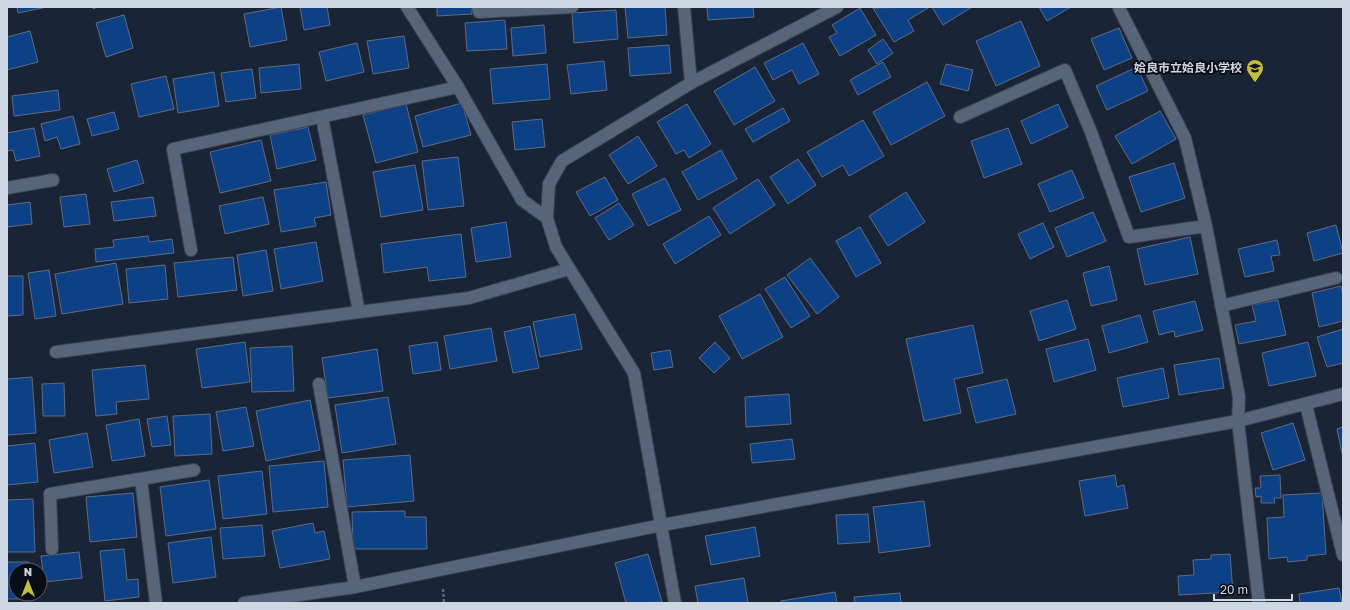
<svg xmlns="http://www.w3.org/2000/svg" width="1350" height="610" font-family="'Golos Text','Noto Sans JP',sans-serif">
<style>
.building{fill:#0e4086;stroke:#5d6b80}
.lines{fill:none;stroke-linecap:round;stroke-linejoin:round}
.street-casing{stroke:#394251;stroke-width:14}
.secondary-casing{stroke:#394251;stroke-width:14}
.path{stroke:#5f6979;stroke-width:2.5;stroke-dasharray:3 2;stroke-linecap:butt}
.street{stroke:#57657a;stroke-width:12}
.secondary{stroke:#57657a;stroke-width:12}
.labels{text-anchor:middle;stroke-width:4;stroke-linejoin:round;paint-order:stroke}
.poi-label{font-size:12px;font-weight:bold;fill:#ced6e2;stroke:#090e16;text-anchor:end}
</style>
<rect width="100%" height="100%" fill="#192537"/>
<!-- building -->
<path class="building" d="M17,7H47L18,13Z
M281,7L287,40L250,47L244,14Z
M300,7H327L330,25L304,30Z
M437,7H472V14L437,16Z
M625,7H665L667,35L628,38Z
M707,7H753L754,17L708,20Z
M927,7L928,8L908,20L914,31L894,42L873,8Z
M932,7H972L943,25Z
M1039,7H1071L1047,21Z
M860,8L876,35L840,56L829,37L837,33L832,25Z
M616,10L618,39L574,43L572,13Z
M124,15L133,48L106,57L96,23Z
M505,20L507,49L467,51L465,23Z
M1021,21L1040,66L996,86L976,41Z
M544,25L546,53L513,56L511,28Z
M1119,28L1132,58L1104,70L1091,39Z
M30,31L38,62L7,70V37Z
M404,36L409,68L373,74L367,41Z
M883,39L893,53L877,64L868,50Z
M357,43L364,72L326,81L319,52Z
M803,43L819,74L799,84L792,70L773,80L764,63Z
M669,45L671,73L630,76L628,48Z
M604,61L607,90L571,94L567,65Z
M883,62L891,77L858,95L850,80Z
M299,64L301,89L261,93L259,68Z
M547,64L550,99L493,104L490,69Z
M946,64L973,70L968,91L940,84Z
M755,67L775,101L734,125L714,91Z
M1137,67L1148,91L1107,110L1096,86Z
M252,69L256,98L226,102L221,73Z
M214,72L219,106L178,113L173,79Z
M166,76L174,109L139,117L131,84Z
M927,82L945,116L891,145L873,112Z
M58,90L60,110L14,116L12,96Z
M462,103L471,135L423,147L415,116Z
M406,104L418,152L376,163L363,115Z
M687,104L711,144L689,158L684,150L676,154L657,122Z
M1058,104L1068,127L1031,144L1021,121Z
M783,108L790,121L753,142L745,129Z
M1160,111L1176,139L1132,164L1115,136Z
M114,112L119,129L92,136L87,119Z
M73,116L80,144L61,149L57,137L45,141L41,124Z
M542,119L545,147L515,150L512,122Z
M863,120L884,156L849,176L843,165L822,177L807,152Z
M308,127L316,160L277,169L270,135Z
M34,128L40,156L16,161L13,150L7,151V133Z
M1008,128L1022,164L984,178L971,141Z
M638,136L657,166L628,184L609,155Z
M261,140L271,181L220,193L210,152Z
M721,150L737,179L698,200L682,172Z
M458,157L464,206L428,210L422,161Z
M798,159L816,185L788,204L770,177Z
M137,160L144,183L114,192L107,169Z
M1174,163L1185,198L1141,212L1129,177Z
M415,165L423,210L381,217L373,172Z
M1072,170L1084,198L1050,212L1038,184Z
M605,177L618,200L590,216L576,192Z
M665,178L681,210L648,226L632,194Z
M758,179L775,205L730,234L713,208Z
M326,182L331,215L314,218L316,226L281,232L274,190Z
M906,192L925,222L888,246L869,216Z
M86,194L90,224L64,227L60,197Z
M153,197L156,216L114,221L111,202Z
M263,197L269,224L225,234L219,206Z
M30,202L32,224L7,227V205Z
M619,203L634,225L609,240L595,218Z
M1093,212L1106,241L1067,257L1055,228Z
M709,216L721,235L675,264L663,244Z
M506,222L511,257L476,262L471,228Z
M1043,223L1054,247L1030,259L1018,234Z
M1336,225L1343,253L1314,261L1307,233Z
M860,227L881,263L856,277L836,241Z
M461,234L466,277L429,281L427,267L384,273L381,244Z
M148,236L149,242L172,239L174,253L96,262L95,249L114,247L113,240Z
M1190,237L1198,274L1145,285L1137,249Z
M1277,240L1280,255L1271,256L1274,271L1245,277L1238,249Z
M316,242L323,281L281,289L274,249Z
M266,250L273,291L243,296L237,255Z
M233,257L237,290L178,297L174,263Z
M810,258L839,297L817,314L787,275Z
M116,263L123,304L62,314L55,274Z
M165,265L168,299L129,303L126,269Z
M1109,266L1117,300L1091,306L1083,273Z
M49,270L56,316L35,319L28,273Z
M7,276H23V315L7,316Z
M785,277L810,316L791,328L765,289Z
M1341,286L1343,295V321L1319,327L1312,293Z
M760,294L783,337L742,359L719,316Z
M1067,300L1076,329L1039,341L1030,311Z
M1278,300L1286,335L1239,344L1235,325L1256,321L1252,305Z
M1195,301L1203,330L1175,337L1174,331L1159,335L1153,311Z
M575,314L582,349L540,357L533,322Z
M1140,315L1148,342L1109,353L1102,326Z
M973,325L983,373L954,379L961,413L924,421L906,339Z
M530,326L539,368L513,373L504,332Z
M491,328L497,361L450,369L444,336Z
M1343,329V363L1327,367L1317,337Z
M1088,339L1096,370L1054,382L1046,349Z
M245,342L250,382L202,388L196,349Z
M437,342L441,370L413,374L409,346Z
M715,342L730,358L714,373L699,358Z
M1308,342L1316,376L1269,386L1262,353Z
M292,346L294,391L252,392L250,348Z
M377,349L383,391L328,398L322,358Z
M670,350L673,367L654,370L651,353Z
M1219,358L1224,388L1179,395L1174,365Z
M145,365L149,399L116,402L117,414L96,416L92,370Z
M1163,368L1169,398L1123,407L1117,378Z
M32,377L36,433L7,435V379Z
M1007,379L1016,414L976,423L967,388Z
M64,383L65,416H43L42,384Z
M789,394L791,424L746,427L745,397Z
M388,397L396,444L342,453L335,405Z
M310,400L320,450L266,461L256,411Z
M246,407L254,446L223,451L216,412Z
M210,414L212,454L175,456L173,416Z
M167,416L171,445L152,447L147,419Z
M139,419L145,456L112,461L106,425Z
M1293,423L1305,460L1273,470L1261,433Z
M1343,427V458L1337,429Z
M87,433L93,467L54,473L49,440Z
M792,439L795,459L752,463L750,444Z
M35,443L38,482L7,485V446Z
M410,455L414,501L347,507L343,460Z
M324,461L328,507L273,512L269,466Z
M262,471L267,514L223,519L218,476Z
M1115,475L1117,487L1124,485L1128,508L1085,516L1079,481Z
M1280,475L1281,498H1274L1275,503H1261V496L1256,497L1255,488H1261L1260,476Z
M209,480L216,529L166,536L160,487Z
M133,493L137,537L90,542L86,497Z
M1322,493L1326,554L1307,556V560L1288,562L1287,557L1269,559L1267,518L1284,517L1283,495Z
M33,499L35,552H7V500Z
M924,501L930,546L879,553L873,507Z
M405,511V517H426L427,549H353L352,512Z
M868,514L870,542L838,544L836,515Z
M313,523L315,533L324,531L330,559L280,568L272,531Z
M262,525L265,556L223,559L220,528Z
M755,527L760,556L711,565L705,536Z
M211,537L216,577L173,583L168,543Z
M124,549L127,580L138,579L139,597L105,601L100,551Z
M79,552L82,578L44,582L41,556Z
M648,554L662,602L626,603L615,563Z
M1230,554L1233,592L1179,595L1178,576L1194,575L1193,560L1211,559V555Z
M7,562H29V570H16V594H30V599H7Z
M744,578L748,603H698L695,586Z
M1339,588L1342,603H1300L1299,594Z
M835,592L837,603H781V601Z
M900,593L901,603H855L854,597Z"/>
<g class="lines">
<defs>
<path id="street" d="M407,7L458,87L522,200L547,218
M478,7L479,12L572,7
M684,7L691,83
M1120,7L1119,8L1185,138L1206,226L1239,397L1238,421L1259,603
M960,117L1065,70L1091,132L1129,237L1206,226
M7,188L53,180
M191,250L173,149L458,87
M1221,306L1336,278
M359,312L469,298L569,269
M56,352L359,312L322,117
M319,384L355,587
M1306,405L1343,555
M141,479L156,603
M52,549L50,494L194,470
M675,603L634,373L556,247L547,218L549,184L562,161L691,83L837,7"/>
<path id="secondary" d="M244,603L355,587L662,525L1238,421L1343,394"/>
</defs>
<!-- street casing -->
<use href="#street" class="street-casing"/>
<!-- secondary casing -->
<use href="#secondary" class="secondary-casing"/>
<!-- path -->
<path class="path" d="M94,7V9
M443,589L444,603"/>
<!-- street -->
<use href="#street" class="street"/>
<!-- secondary -->
<use href="#secondary" class="secondary"/>
</g>
<!-- icons -->
<defs>
<symbol id="school-pin" viewBox="-11 -11 22 30"><path d="M0 17L-7.5 6A9.5 9.5 0 1 1 7.5 6Z" fill="#c0be40" stroke="#090e16"/><path d="M0-5L7-2L0 1L-7-2ZM-4 1L0 2.5L4 1V4Q0 6-4 4Z" fill="#111"/></symbol>
</defs>
<g fill-rule="evenodd">
<use href="#school-pin" x="1245" y="58" width="20" height="27"/>
</g>
<g class="labels">
<!-- poi labels -->
<g class="poi-label">
<text x="1242" y="72">姶良市立姶良小学校</text>
</g>
</g>
<!-- border -->
<rect width="1350" height="610" fill="none" stroke="#ced6e2" stroke-width="16"/>
<!-- north arrow -->
<g transform="translate(28 582)"><circle r="19" fill="#090e16" stroke="#585e68"/>
<path d="M0-3L7 15L0 10L-7 15Z" fill="#c0be40"/>
<text y="-6" font-size="11" font-weight="bold" text-anchor="middle" fill="#ced6e2">N</text>
</g>
<!-- scale -->
<path d="M1214 594v6h78v-6" fill="none" stroke="#ced6e2" stroke-width="2"/>
<text x="1220" y="594" font-size="12" fill="#ced6e2" stroke="#090e16" stroke-width="3" paint-order="stroke">20 m</text>
</svg>
